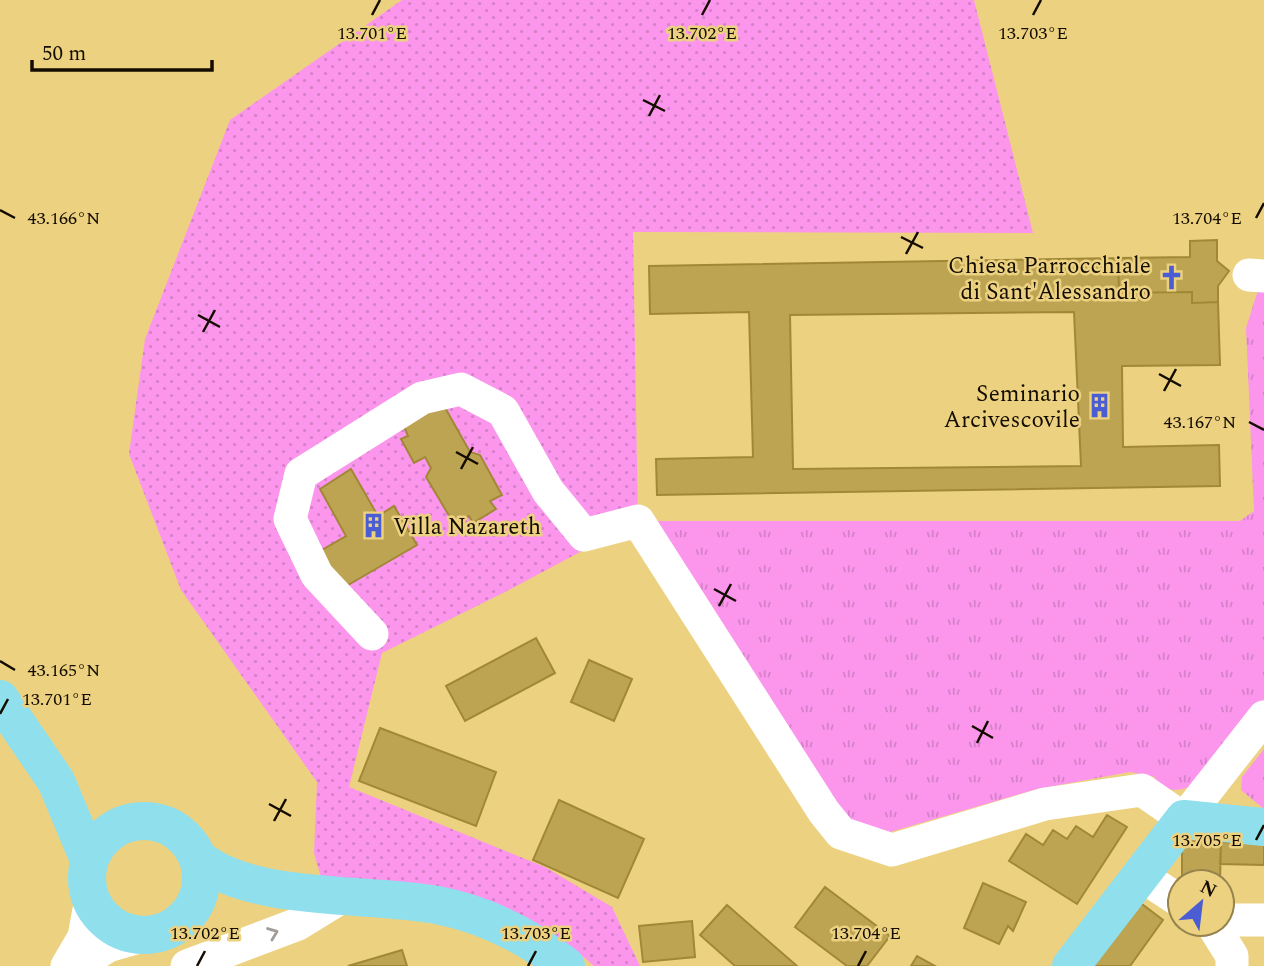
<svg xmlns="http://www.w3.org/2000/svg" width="1264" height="966" font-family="Spectral,serif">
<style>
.grass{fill:url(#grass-dots)}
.park{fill:url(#park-tufts)}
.building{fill:#bda453;stroke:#a18836;stroke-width:2;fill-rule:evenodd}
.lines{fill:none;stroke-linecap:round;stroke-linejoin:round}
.minor{stroke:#fff;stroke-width:33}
.major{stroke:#8fdfed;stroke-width:38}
.oneway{stroke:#a19e99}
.ticks{fill:none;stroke:#140c00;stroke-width:2.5}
.labels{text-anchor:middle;stroke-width:5;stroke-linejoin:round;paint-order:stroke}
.poi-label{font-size:23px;fill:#140c00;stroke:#ecd280;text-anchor:end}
.ticks-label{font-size:18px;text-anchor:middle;fill:#140c00;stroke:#ecd280;stroke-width:5;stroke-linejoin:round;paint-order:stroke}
</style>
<defs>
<pattern id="grass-dots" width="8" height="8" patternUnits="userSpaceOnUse" patternTransform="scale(1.75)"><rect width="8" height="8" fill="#fb96ec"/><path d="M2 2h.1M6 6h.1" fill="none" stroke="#d680c9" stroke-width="1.8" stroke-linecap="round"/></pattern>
<pattern id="park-tufts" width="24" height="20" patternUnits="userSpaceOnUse" patternTransform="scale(1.75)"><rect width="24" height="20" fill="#fb96ec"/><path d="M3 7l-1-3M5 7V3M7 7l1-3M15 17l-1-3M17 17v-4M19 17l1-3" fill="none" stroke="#d680c9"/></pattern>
</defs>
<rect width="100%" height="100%" fill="#ecd280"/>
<!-- grass -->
<path class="grass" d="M402,0H974L1033,233L633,232L638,521L505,592L382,653L349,787L545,867L612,907L640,966H594L581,955L322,881L314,853L317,782L181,590L129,454L145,339L230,120Z"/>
<!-- park -->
<path class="park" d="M1258,290H1264V699L1198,783C1181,791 1172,793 1156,783L1155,777L1130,772L1037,789L890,832L841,833L638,521H1240L1254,511L1246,328Z
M1264,749V809L1241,790L1242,777Z"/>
<!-- building -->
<path class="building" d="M1217,240V261L1229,271L1218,286V302L1192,303V292L1119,293L1118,258L1190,257V241Z
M1118,258L1119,293L1192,292V303L1218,302L1220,365L1122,366L1123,447L1219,445L1220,486L657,495L656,459L753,457L749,312L650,314L649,266ZM1074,312L1081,466L793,469L790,315Z
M443,404L470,452L480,455L502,495L490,501L496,509L473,523L469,516L454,524L426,477L431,468L425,457L414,463L401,439L408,436L403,424Z
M351,469L378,516L394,506L417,545L343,588L320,551L346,536L320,489Z
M536,638L555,673L465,721L446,686Z
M589,660L632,679L614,721L571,702Z
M380,728L496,772L476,826L359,781Z
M559,800L644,839L618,898L533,860Z
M1107,815L1127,827L1077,904L1009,861L1026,834L1043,845L1053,830L1067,839L1076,826L1093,837Z
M1182,841L1221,842L1220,882H1182Z
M1221,842L1264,843V865L1220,864Z
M983,883L1026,902L1013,931L1008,926L999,944L964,928Z
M825,887L890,936L867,966H847L795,927Z
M1138,901L1163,920L1130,966H1091Z
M727,905L797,966H735L700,935Z
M692,921L695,957L643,962L639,926Z
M402,950L407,966H348Z
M917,956L935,966H911Z"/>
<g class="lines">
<!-- minor -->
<path class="minor" d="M1249,275L1264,276
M372,634L317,575L290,519L301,474L422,398L461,389L503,411L548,491L584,535L638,521L824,812L841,833L892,850L1045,804L1142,790L1184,819L1264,717
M1140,875L1180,901
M1222,920H1264
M1212,924L1232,956V966
M67,966L84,937L91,899
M76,966L108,946L143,936
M187,966L298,924L345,895"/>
<!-- major -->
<path class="major" d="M0,699L56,781L89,860
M87 878a57 57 0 1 1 114 0a57 57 0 1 1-114 0Z
M198,858C251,903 369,892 437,905C484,914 528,936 566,966
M1071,966L1184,819L1264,827"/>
</g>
<!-- one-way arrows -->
<defs><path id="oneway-chevron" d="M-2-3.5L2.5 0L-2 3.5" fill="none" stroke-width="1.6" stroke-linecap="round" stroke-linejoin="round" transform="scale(1.75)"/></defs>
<use class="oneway" href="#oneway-chevron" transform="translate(273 933) rotate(-21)"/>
<!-- ticks -->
<path class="ticks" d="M372,15L380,0M702,15L710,0M1033,15L1041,0M643,100L665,111M649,116L660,95M0,210L15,218M1256,218L1264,203M901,237L923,248M906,254L918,232M198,315L220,327M203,332L215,310M1159,374L1181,386M1164,391L1176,369M1249,422L1264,430M456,452L478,464M461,469L473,447M714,589L736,601M719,606L731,584M0,661L15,670M0,714L8,699M972,726L993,738M977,743L988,721M269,804L291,816M274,821L286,799M1256,840L1264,825M197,966L205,951M528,966L536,951M858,966L866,951"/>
<!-- icons -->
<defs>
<symbol id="church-bare" viewBox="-9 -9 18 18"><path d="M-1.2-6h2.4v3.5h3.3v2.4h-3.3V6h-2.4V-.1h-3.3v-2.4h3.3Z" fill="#4b5dd2" stroke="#ecd280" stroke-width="2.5" paint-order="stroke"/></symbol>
<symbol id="building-bare" viewBox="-9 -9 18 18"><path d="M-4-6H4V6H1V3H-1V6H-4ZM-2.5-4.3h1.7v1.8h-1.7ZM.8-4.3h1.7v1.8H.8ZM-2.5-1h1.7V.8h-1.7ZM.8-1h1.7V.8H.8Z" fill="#4b5dd2" stroke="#ecd280" stroke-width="2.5" paint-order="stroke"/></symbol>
</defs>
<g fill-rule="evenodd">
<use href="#church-bare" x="1154" y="260" width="35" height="35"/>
<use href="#building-bare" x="1082" y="388" width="35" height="35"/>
<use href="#building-bare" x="356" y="508" width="35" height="35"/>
</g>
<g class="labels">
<!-- poi labels -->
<g class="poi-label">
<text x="1151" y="273">Chiesa Parrocchiale<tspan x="1151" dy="26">di Sant'Alessandro</tspan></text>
<text x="1080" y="401">Seminario<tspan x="1080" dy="26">Arcivescovile</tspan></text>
<text x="393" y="534" text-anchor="start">Villa Nazareth</text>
</g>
</g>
<g class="ticks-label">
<text x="372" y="39">13.701°E</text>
<text x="702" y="39">13.702°E</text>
<text x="1033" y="39">13.703°E</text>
<text x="64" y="224">43.166°N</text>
<text x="1207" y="224">13.704°E</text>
<text x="1200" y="428">43.167°N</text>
<text x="64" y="676">43.165°N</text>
<text x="57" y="705">13.701°E</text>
<text x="1207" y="846">13.705°E</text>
<text x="205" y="939">13.702°E</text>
<text x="536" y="939">13.703°E</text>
<text x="866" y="939">13.704°E</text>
</g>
<!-- north arrow -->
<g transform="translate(1201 903) rotate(28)"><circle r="33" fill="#ecd280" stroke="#96834d" stroke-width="2"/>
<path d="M0-5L12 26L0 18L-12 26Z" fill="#4b5dd2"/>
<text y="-10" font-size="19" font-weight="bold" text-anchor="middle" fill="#140c00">N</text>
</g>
<!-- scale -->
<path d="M32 60v10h180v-10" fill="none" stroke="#140c00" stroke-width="3.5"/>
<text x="42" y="60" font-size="21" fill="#140c00" stroke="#ecd280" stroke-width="5" paint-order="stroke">50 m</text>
</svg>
